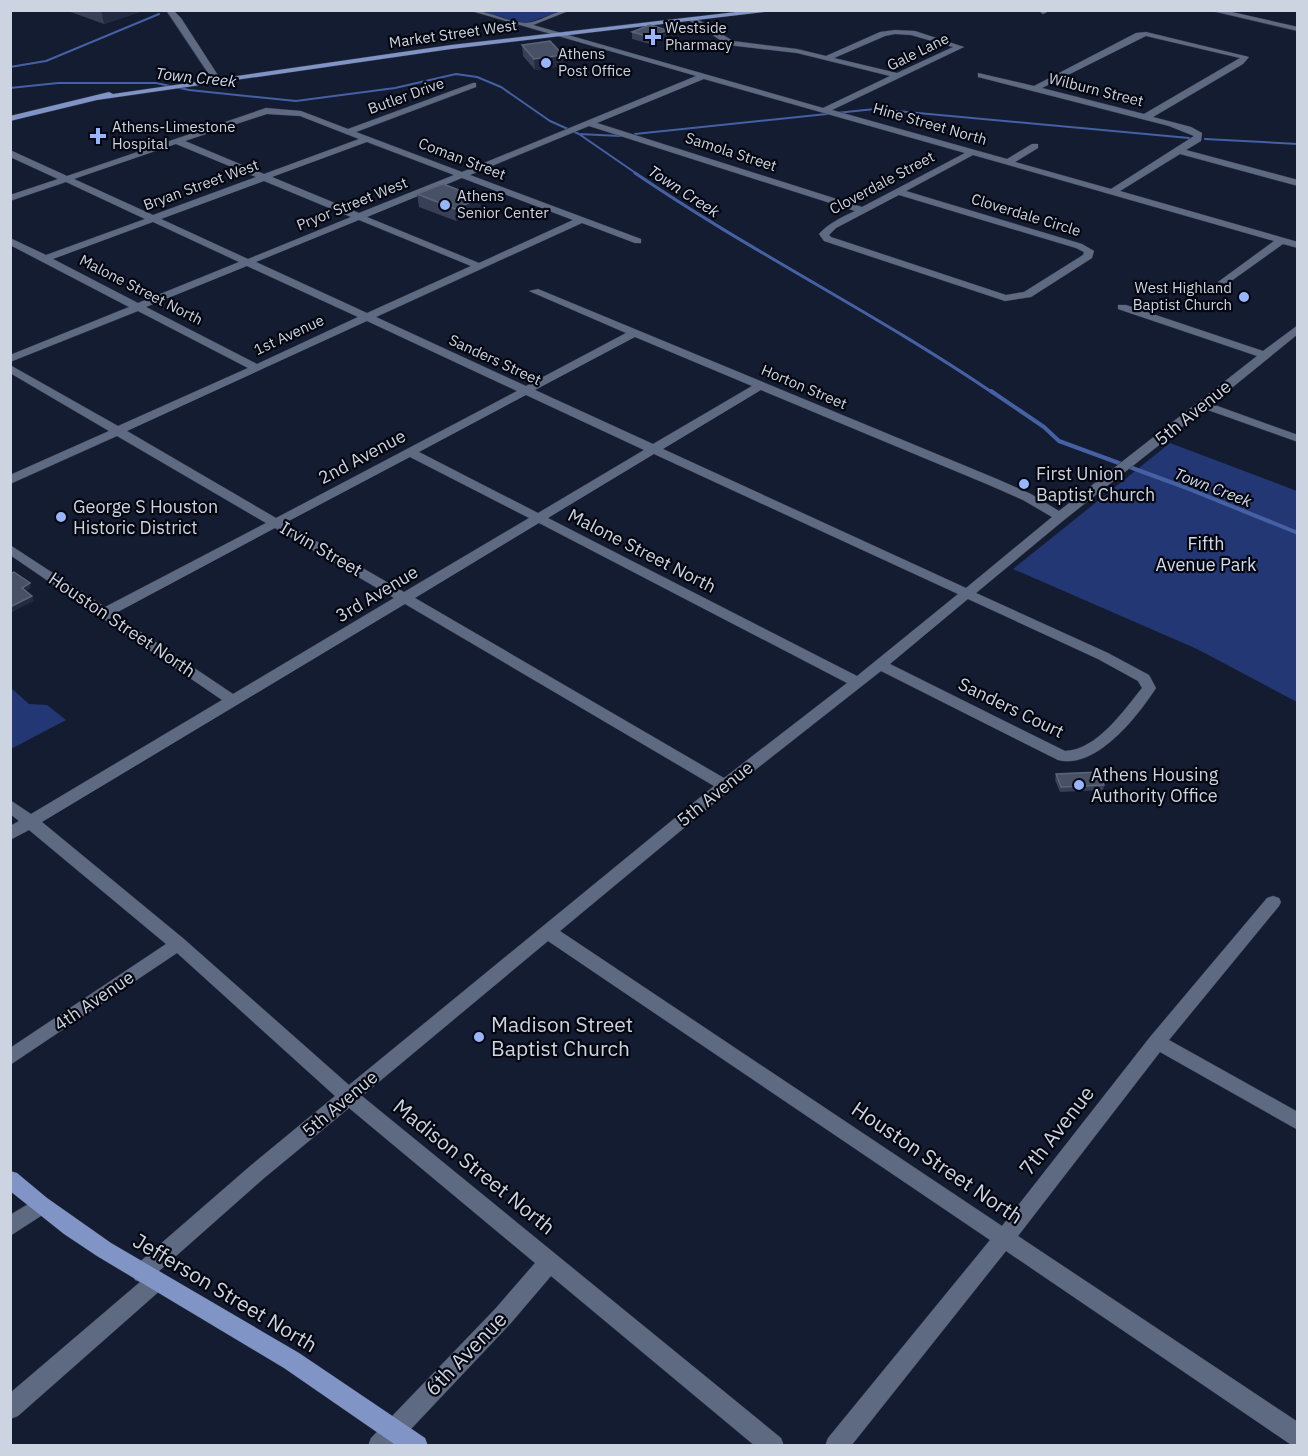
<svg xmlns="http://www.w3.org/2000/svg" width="1308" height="1456" font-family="'IBM Plex Sans',sans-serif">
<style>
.green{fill:#223773}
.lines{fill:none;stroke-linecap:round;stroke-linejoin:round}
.stream-far2{stroke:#4560a3;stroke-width:2}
.stream-far1{stroke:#4560a3;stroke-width:3}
.stream{stroke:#4560a3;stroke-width:4}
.minor-casing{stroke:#323748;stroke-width:1}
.major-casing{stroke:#323748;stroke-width:1}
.minor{fill:#5e6982;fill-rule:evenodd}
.major{fill:#8095c6;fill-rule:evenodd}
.wall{fill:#374056}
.shaded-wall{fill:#222b41}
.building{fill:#475065;stroke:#5c6479;stroke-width:1.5}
.poi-dot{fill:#97b6fd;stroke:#050710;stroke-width:2}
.labels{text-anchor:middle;stroke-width:4.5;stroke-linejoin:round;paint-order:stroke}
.far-poi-label{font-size:15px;fill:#ccd3e1;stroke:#050710;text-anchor:start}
.far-street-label{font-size:15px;fill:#ccd3e1;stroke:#050710}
.far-water-label{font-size:16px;font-style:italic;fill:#d0d9ed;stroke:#050710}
.street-label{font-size:18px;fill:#ccd3e1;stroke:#050710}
.poi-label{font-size:18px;fill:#ccd3e1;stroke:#050710;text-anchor:start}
.park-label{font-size:18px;fill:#d3dcef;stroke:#050710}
.near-poi-label{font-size:21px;fill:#ccd3e1;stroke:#050710;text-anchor:start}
.near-street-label{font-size:21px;fill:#ccd3e1;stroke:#050710}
</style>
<rect width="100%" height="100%" fill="#141c31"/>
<!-- green -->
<path class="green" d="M480,11H561L524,24Z
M1170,443L1297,491V702L1197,649L1013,569Z
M10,687L29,704L47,705L66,720L11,749Z"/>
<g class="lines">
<!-- stream-far2 -->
<path class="stream-far2" d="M10,67L46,61L159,14
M10,88L58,83H156L189,90L296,101L395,88L456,74L477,77L501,87L550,121L579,134L637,174
M579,134L620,136
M635,134L875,109L1189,138
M1205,139L1298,144"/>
<!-- stream-far1 -->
<path class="stream-far1" d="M635,173C751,252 877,314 993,393"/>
<!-- stream -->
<path class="stream" d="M991,391L1044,427L1059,441L1184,487L1298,533"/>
<defs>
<path id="minor" d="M166,10H173L181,18L221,80L220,82H214Z
M468,10C488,10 506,22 525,23C539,23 554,10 571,10L533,25L823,108L890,76L797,53L728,45L687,19L694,17L733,41L797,49L826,56L880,32L895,30L915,31L964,47L832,110L1007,159L1032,144H1038V148L1015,162L1111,189L1194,136L1169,126L978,77V73L1034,86L1136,33L1146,32L1249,57L1243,64L1153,117L1191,127L1202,133L1201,141L1186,150L1298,180V186L1180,154L1120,191L1298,242V248L1283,244L1227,284L1218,282L1274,241L973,155L906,191L1082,244L1094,251L1092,258L1031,297L1005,301L824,241L819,234C829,223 842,217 855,211L589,126L470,175L641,239V243H635L582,223L376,317L526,386L626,333L529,291L538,289L997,479L1031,494L1059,511L1257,356L1118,309V305H1126L1263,351L1298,325V334L1212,404L1298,435V442L1205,409L1064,520L976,593L1108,653L1149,675L1156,688C1138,716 1096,770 1058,760L881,671L731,789L560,931L1002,1226L1150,1037L1267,898L1273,896L1279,898L1281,902L1279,906L1169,1040L1298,1112V1130L1160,1052L1018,1236L1298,1422V1446L1290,1444L1006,1251L851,1446H825L828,1438L990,1240L548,941L362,1096L781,1438L784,1446H755L551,1276L511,1323L395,1446H368L371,1438L495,1309L535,1263L349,1108L263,1179L158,1272L163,1274L166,1281L163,1288L18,1416L10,1419V1393L140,1282L135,1280L132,1273L135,1266L249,1167L335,1096L177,953L10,1065V1048L166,944L29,830L10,840V826L19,821L10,814V800L31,814L222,700L10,555V545L105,607L266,523L117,436L10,484V475L109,431L10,373V365L118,426L248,368L138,311L10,362V355L129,307L10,245V238L46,255L145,219L66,182L10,201V195L58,179L10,157V150L67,176L266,108L301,111L348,129L473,83H476V87L356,132L462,172L696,76ZM895,34L911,35L953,47L897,73L834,58L885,36ZM1146,36L1240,58L1144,114L1042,88ZM704,79L965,153L862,207L597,123ZM267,114L300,116L359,139L264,174L185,141ZM367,142L454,175L359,213L272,177ZM176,144L256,177L153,215L74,179ZM462,178L573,220L479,263L367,217ZM264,181L351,217L248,259L161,219ZM899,195L1076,248L1084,252L1083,255L1024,292L1006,295L831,237L829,235L836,228ZM359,220L471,266L367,313L256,262ZM153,222L239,262L138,303L53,259ZM247,266L358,317L257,364L146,307ZM367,321L517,391L276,518L127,431ZM635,337L752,386L653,444L535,390ZM761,390L989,485L1023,500L1052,517L966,588L663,449ZM526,395L644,450L538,513L419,452ZM654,454L958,594L857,676L548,518ZM410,457L529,518L404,592L285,523ZM539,523L847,683L724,778L415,598ZM275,528L394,598L233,694L114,614ZM968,599L1098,659L1138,681L1142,688C1124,710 1097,750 1065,751L890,664ZM405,604L714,786L349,1085L184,939L42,822Z
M1038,10H1046L1047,12L1043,14Z
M1208,10H1223L1298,27V31Z
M40,1197L47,1200L50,1206L47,1212L10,1236V1215Z"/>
<path id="major" d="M753,10H780L451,49L97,100L10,121V116L109,92L113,94L451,45Z
M10,1171L17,1173L47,1198L111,1243L299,1353L425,1438L428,1446H397L284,1368L97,1256L64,1234L10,1191Z"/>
</defs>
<!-- minor casing -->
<use href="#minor" class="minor-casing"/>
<!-- major casing -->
<use href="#major" class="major-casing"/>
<!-- minor -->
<use href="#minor" class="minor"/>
<!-- major -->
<use href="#major" class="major"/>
</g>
<!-- wall -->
<path class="wall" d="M65,10H146L104,24Z
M667,30V38L650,44L632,39V32Z
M522,45L563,66L535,70L523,56Z
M417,194L481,211L456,221L419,207Z
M1056,774L1104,785L1103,790L1060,792L1055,780Z"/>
<!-- shaded-wall -->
<path class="shaded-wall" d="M101,10H146L104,24Z
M667,30V38L650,44V37Z
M563,55V66L535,70L534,59Z
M480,198L481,211L456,221L455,209Z
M30,583L31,588L23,593L22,588Z
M32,596L34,601L10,613V607Z"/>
<!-- building -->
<path class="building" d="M650,25L667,30L650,37L632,32Z
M550,41L563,55L534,59L522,45Z
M443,184L480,198L455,209L417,194Z
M14,572L30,583L22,588L32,596L10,607V574Z
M1099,772L1104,785L1061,787L1056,774Z"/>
<!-- markers -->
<g class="poi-dot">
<path d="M650 28h6v6h6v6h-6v6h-6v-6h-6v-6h6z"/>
<circle cx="546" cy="63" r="6"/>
<path d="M95 127h6v6h6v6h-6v6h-6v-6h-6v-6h6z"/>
<circle cx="445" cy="205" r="6"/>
<circle cx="1244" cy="297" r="6"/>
<circle cx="1024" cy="484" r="6"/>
<circle cx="61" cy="517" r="6"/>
<circle cx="1079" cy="785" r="6"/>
<circle cx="479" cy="1037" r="6"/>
</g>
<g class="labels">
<!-- far-poi labels -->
<g class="far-poi-label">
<text x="665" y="33">Westside<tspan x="665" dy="17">Pharmacy</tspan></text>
<text x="558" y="59">Athens<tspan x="558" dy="17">Post Office</tspan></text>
<text x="112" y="132">Athens-Limestone<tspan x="112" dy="17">Hospital</tspan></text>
<text x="457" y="201">Athens<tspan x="457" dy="17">Senior Center</tspan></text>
<text x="1232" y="293" text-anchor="end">West Highland<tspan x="1232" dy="17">Baptist Church</tspan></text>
</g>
<!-- far-street labels -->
<g class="far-street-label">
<text transform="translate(453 34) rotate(-8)" y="5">Market Street West</text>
<text transform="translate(918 52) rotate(-26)" y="5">Gale Lane</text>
<text transform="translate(1096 90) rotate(14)" y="5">Wilburn Street</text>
<text transform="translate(406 96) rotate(-20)" y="5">Butler Drive</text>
<text transform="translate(930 124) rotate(16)" y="5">Hine Street North</text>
<text transform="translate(731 152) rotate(18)" y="5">Samola Street</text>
<text transform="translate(462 159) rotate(21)" y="5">Coman Street</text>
<text transform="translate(882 183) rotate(-28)" y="5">Cloverdale Street</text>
<text transform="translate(201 185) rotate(-20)" y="5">Bryan Street West</text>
<text transform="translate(352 204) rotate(-22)" y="5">Pryor Street West</text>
<text transform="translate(1026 215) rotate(17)" y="5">Cloverdale Circle</text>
<text transform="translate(141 290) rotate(27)" y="5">Malone Street North</text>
<text transform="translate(289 335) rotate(-25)" y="5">1st Avenue</text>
<text transform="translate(495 360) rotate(25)" y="5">Sanders Street</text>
<text transform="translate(804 387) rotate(23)" y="5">Horton Street</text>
</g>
<!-- far-water labels -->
<g class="far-water-label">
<text transform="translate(196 77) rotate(6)" y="6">Town Creek</text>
<text transform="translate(684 191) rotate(33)" y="6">Town Creek</text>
<text transform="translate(1213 487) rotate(21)" y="6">Town Creek</text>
</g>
<!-- street labels -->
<g class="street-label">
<text transform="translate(1193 413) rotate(-39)" y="6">5th Avenue</text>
<text transform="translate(362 457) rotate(-28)" y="6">2nd Avenue</text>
<text transform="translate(321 549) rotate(30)" y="6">Irvin Street</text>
<text transform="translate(642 551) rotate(27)" y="6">Malone Street North</text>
<text transform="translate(377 594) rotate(-31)" y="6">3rd Avenue</text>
<text transform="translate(122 625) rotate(34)" y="6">Houston Street North</text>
<text transform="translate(1011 708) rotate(26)" y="6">Sanders Court</text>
<text transform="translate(715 794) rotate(-39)" y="6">5th Avenue</text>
<text transform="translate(94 1001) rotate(-34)" y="6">4th Avenue</text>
<text transform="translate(340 1104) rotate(-40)" y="6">5th Avenue</text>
</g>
<!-- poi labels -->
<g class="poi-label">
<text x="1036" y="480">First Union<tspan x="1036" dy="21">Baptist Church</tspan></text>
<text x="73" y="513">George S Houston<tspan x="73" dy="21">Historic District</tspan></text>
<text x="1091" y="781">Athens Housing<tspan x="1091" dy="21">Authority Office</tspan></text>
</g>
<!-- park labels -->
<g class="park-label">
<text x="1206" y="550">Fifth<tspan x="1206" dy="21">Avenue Park</tspan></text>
</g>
<!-- near-poi labels -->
<g class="near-poi-label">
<text x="491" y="1032">Madison Street<tspan x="491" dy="24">Baptist Church</tspan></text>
</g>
<!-- near-street labels -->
<g class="near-street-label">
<text transform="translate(1057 1131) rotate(-52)" y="7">7th Avenue</text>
<text transform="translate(937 1163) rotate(34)" y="7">Houston Street North</text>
<text transform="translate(474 1167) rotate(39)" y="7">Madison Street North</text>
<text transform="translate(225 1293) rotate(31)" y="7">Jefferson Street North</text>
<text transform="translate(466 1354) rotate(-46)" y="7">6th Avenue</text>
</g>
</g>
<!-- border -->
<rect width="1308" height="1456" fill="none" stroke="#ccd3e1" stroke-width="24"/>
</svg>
